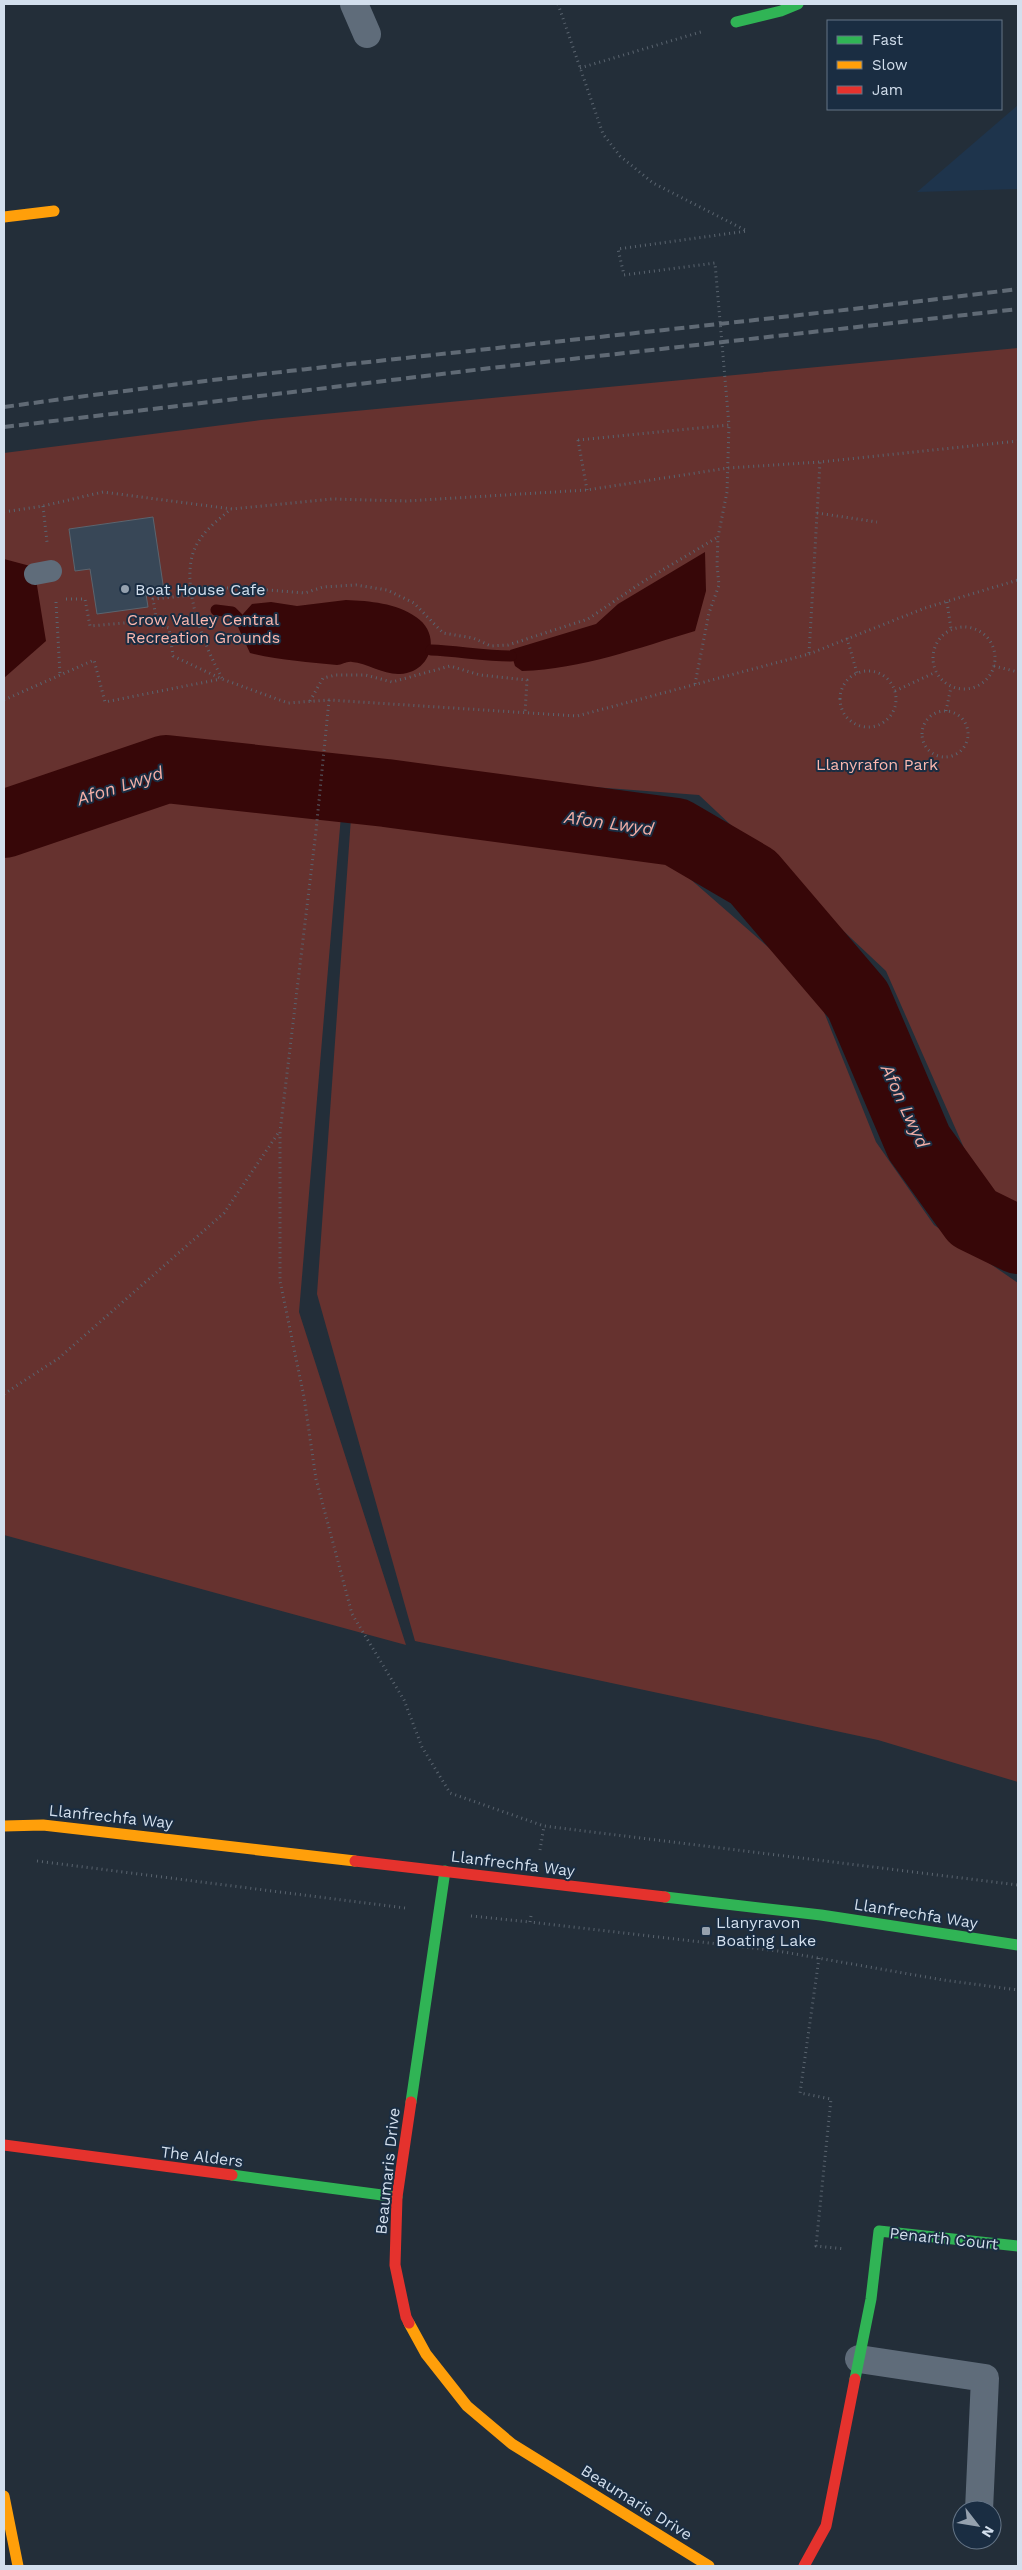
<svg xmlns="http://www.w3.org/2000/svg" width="1022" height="2570" font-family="'Work Sans',sans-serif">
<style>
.built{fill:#1e344c}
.green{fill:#66322f}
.water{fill:#370708}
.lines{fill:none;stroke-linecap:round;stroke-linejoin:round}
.stream{stroke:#370708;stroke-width:11}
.river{stroke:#370708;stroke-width:68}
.building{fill:#384757;stroke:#5b646e}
.path{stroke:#5a646f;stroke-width:3;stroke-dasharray:1 4;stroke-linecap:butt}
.lane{stroke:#5f6c7a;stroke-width:22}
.street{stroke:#5f6c7a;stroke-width:28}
.fast{stroke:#30b455;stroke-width:11}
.slow{stroke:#ff9f0a;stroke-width:11}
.jam{stroke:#e5322d;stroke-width:11}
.rail{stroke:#606a75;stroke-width:4;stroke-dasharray:10 5;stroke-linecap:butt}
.path-bridge{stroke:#5a646f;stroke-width:3;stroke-dasharray:1 4;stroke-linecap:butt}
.poi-dot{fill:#95a1ae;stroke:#1a2d42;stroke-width:2}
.labels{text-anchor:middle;stroke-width:4;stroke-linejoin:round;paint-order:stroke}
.poi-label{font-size:16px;fill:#d3dfed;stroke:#1a2d42;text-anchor:start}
.park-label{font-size:16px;fill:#fcb8af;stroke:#1a2d42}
.street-label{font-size:16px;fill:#d3dfed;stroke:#1a2d42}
.water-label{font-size:18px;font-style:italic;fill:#f3afa7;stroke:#1a2d42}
</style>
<rect width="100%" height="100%" fill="#232e39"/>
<!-- built -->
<path class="built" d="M1018,105V189L917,192Z"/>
<!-- green -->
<path class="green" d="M1018,348V1209L983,1191L886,971L699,795L345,768L299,1312L406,1645L4,1535V453L261,420Z
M351,818L673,864L814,987L876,1142L934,1225L1018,1283V1782L878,1740L415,1641L317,1294Z"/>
<!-- water -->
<path class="water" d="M705,552L706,591L695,631C638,648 582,669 522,671L515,666L510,650L596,624L618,604Z
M4,559L34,567L46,641L4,678Z
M346,600C370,601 396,603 416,617C442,634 432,672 400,674C384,675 367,663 352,662C347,661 342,665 337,665C308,662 279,660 250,653L238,627L243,614L252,604L271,602L297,606Z"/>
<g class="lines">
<!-- stream -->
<path class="stream" d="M216,610L232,612L240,620
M431,650C458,651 484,656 511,656"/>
<!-- river -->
<path class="river" d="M4,824L166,769L386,793L676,832L753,877L858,1000L919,1143L973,1218L1018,1240"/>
</g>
<!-- building -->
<path class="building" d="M153,517L164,591L146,594L148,607L97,614L90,569L75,571L69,529Z"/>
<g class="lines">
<!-- path -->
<path class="path" d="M558,4L603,134L620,156L653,183L747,231
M580,68L704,31
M578,440L587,490
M43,506L47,542
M4,512L43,506L103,492L232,509L332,499L406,501L587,490L728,468L820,462L1018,441
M817,513L877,522
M192,588H243L305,593L323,587L356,585L387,590L414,603L443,633L473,638L491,646L508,645L588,619L644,581L718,537
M66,599H85L90,626L146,621L169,628L173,656L222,679L288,703L329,700L577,716L809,654L820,462
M56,602L60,674
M947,602L951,629
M157,624L153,599L193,595
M933 658a31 31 0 1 1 62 0a31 31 0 1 1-62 0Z
M847,638L857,673
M809,654L925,608L1018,580
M994,666L1018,672
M840 699a28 28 0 1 1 56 0a28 28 0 1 1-56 0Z
M222,678C204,646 179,583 195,548C202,532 218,520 231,509
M695,684L709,613L719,585L717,565L718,537L727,492L729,425
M895,691L936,672
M4,700L94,660L105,702L221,679
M329,700L316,831L280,1132V1281L304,1397L316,1479L352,1614L404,1700L422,1747L450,1793L544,1826L1018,1885
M310,701L323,678L336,675H365L392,682L450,666L480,675L527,680L525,713
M946,711L951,687
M922 734a23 23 0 1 1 46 0a23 23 0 1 1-46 0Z
M4,1394L59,1358L224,1213L279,1132
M540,1850L544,1826
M37,1861L405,1908
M471,1916L530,1922
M531,1916L530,1922L778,1951L943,1980L1018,1990
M819,1958L800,2093L831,2099L816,2246L845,2249"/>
<!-- lane -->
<path class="lane" d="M35,574L51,571"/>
<!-- street -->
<path class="street" d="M354,4L367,34
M859,2359L985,2378L979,2510"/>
<!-- fast -->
<path class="fast" d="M736,22L781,11L798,4
M665,1897L821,1915L1018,1945
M411,2102L445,1871
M232,2175L397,2197
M855,2379L871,2299L879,2231L1018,2246"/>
<!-- slow -->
<path class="slow" d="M4,217L54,211
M4,1826L43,1825L355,1861
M409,2323L426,2354L467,2406L512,2444L709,2566
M4,2496L18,2566"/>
<!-- jam -->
<path class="jam" d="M355,1861L665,1897
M4,2145L232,2175
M409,2323L406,2317L395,2265L397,2197L411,2102
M804,2566L826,2526L855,2379"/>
<!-- rail -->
<path class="rail" d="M4,407C341,360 680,332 1018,289
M4,427L491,368L1018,309"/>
<!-- path-bridge -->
<path class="path-bridge" d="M578,440L729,425L715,263L624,275L618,249L747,231"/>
</g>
<!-- markers -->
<g class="poi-dot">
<circle cx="125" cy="589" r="5"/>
<rect x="701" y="1926" width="10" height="10" rx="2.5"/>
</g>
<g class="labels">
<!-- poi labels -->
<g class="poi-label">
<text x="135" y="595">Boat House Cafe</text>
<text x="716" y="1928">Llanyravon<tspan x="716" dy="18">Boating Lake</tspan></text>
</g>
<!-- park labels -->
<g class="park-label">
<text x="203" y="625">Crow Valley Central<tspan x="203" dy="18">Recreation Grounds</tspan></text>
<text x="877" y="770">Llanyrafon Park</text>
</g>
<!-- street labels -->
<g class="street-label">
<text transform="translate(111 1816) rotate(6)" y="6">Llanfrechfa Way</text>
<text transform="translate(513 1863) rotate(7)" y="6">Llanfrechfa Way</text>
<text transform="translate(916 1913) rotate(9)" y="6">Llanfrechfa Way</text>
<text transform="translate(202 2156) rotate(7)" y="6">The Alders</text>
<text transform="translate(387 2171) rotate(-84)" y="6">Beaumaris Drive</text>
<text transform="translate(944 2238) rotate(6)" y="6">Penarth Court</text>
<text transform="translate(637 2502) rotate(32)" y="6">Beaumaris Drive</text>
</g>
<!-- water labels -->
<g class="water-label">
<text transform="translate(120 786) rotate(-18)" y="6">Afon Lwyd</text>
<text transform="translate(609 823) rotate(8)" y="6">Afon Lwyd</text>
<text transform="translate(905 1106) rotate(65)" y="6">Afon Lwyd</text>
</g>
</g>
<!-- border -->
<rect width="1022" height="2570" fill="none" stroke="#d3dfed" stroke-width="10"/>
<!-- legend -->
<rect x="827" y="20" width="175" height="90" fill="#1a2d42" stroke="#647486"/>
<rect x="837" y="36" width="25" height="8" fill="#30b455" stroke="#647486"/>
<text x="872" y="45" font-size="15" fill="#d3dfed">Fast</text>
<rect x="837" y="61" width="25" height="8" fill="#ff9f0a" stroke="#647486"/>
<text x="872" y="70" font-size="15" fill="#d3dfed">Slow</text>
<rect x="837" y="86" width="25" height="8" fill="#e5322d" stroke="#647486"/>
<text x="872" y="95" font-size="15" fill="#d3dfed">Jam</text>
<!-- north arrow -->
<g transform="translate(977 2525) rotate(121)"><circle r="24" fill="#1a2d42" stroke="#647486"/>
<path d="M0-4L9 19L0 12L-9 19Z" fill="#95a1ae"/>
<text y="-8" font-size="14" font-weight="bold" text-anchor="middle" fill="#d3dfed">N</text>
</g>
</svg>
